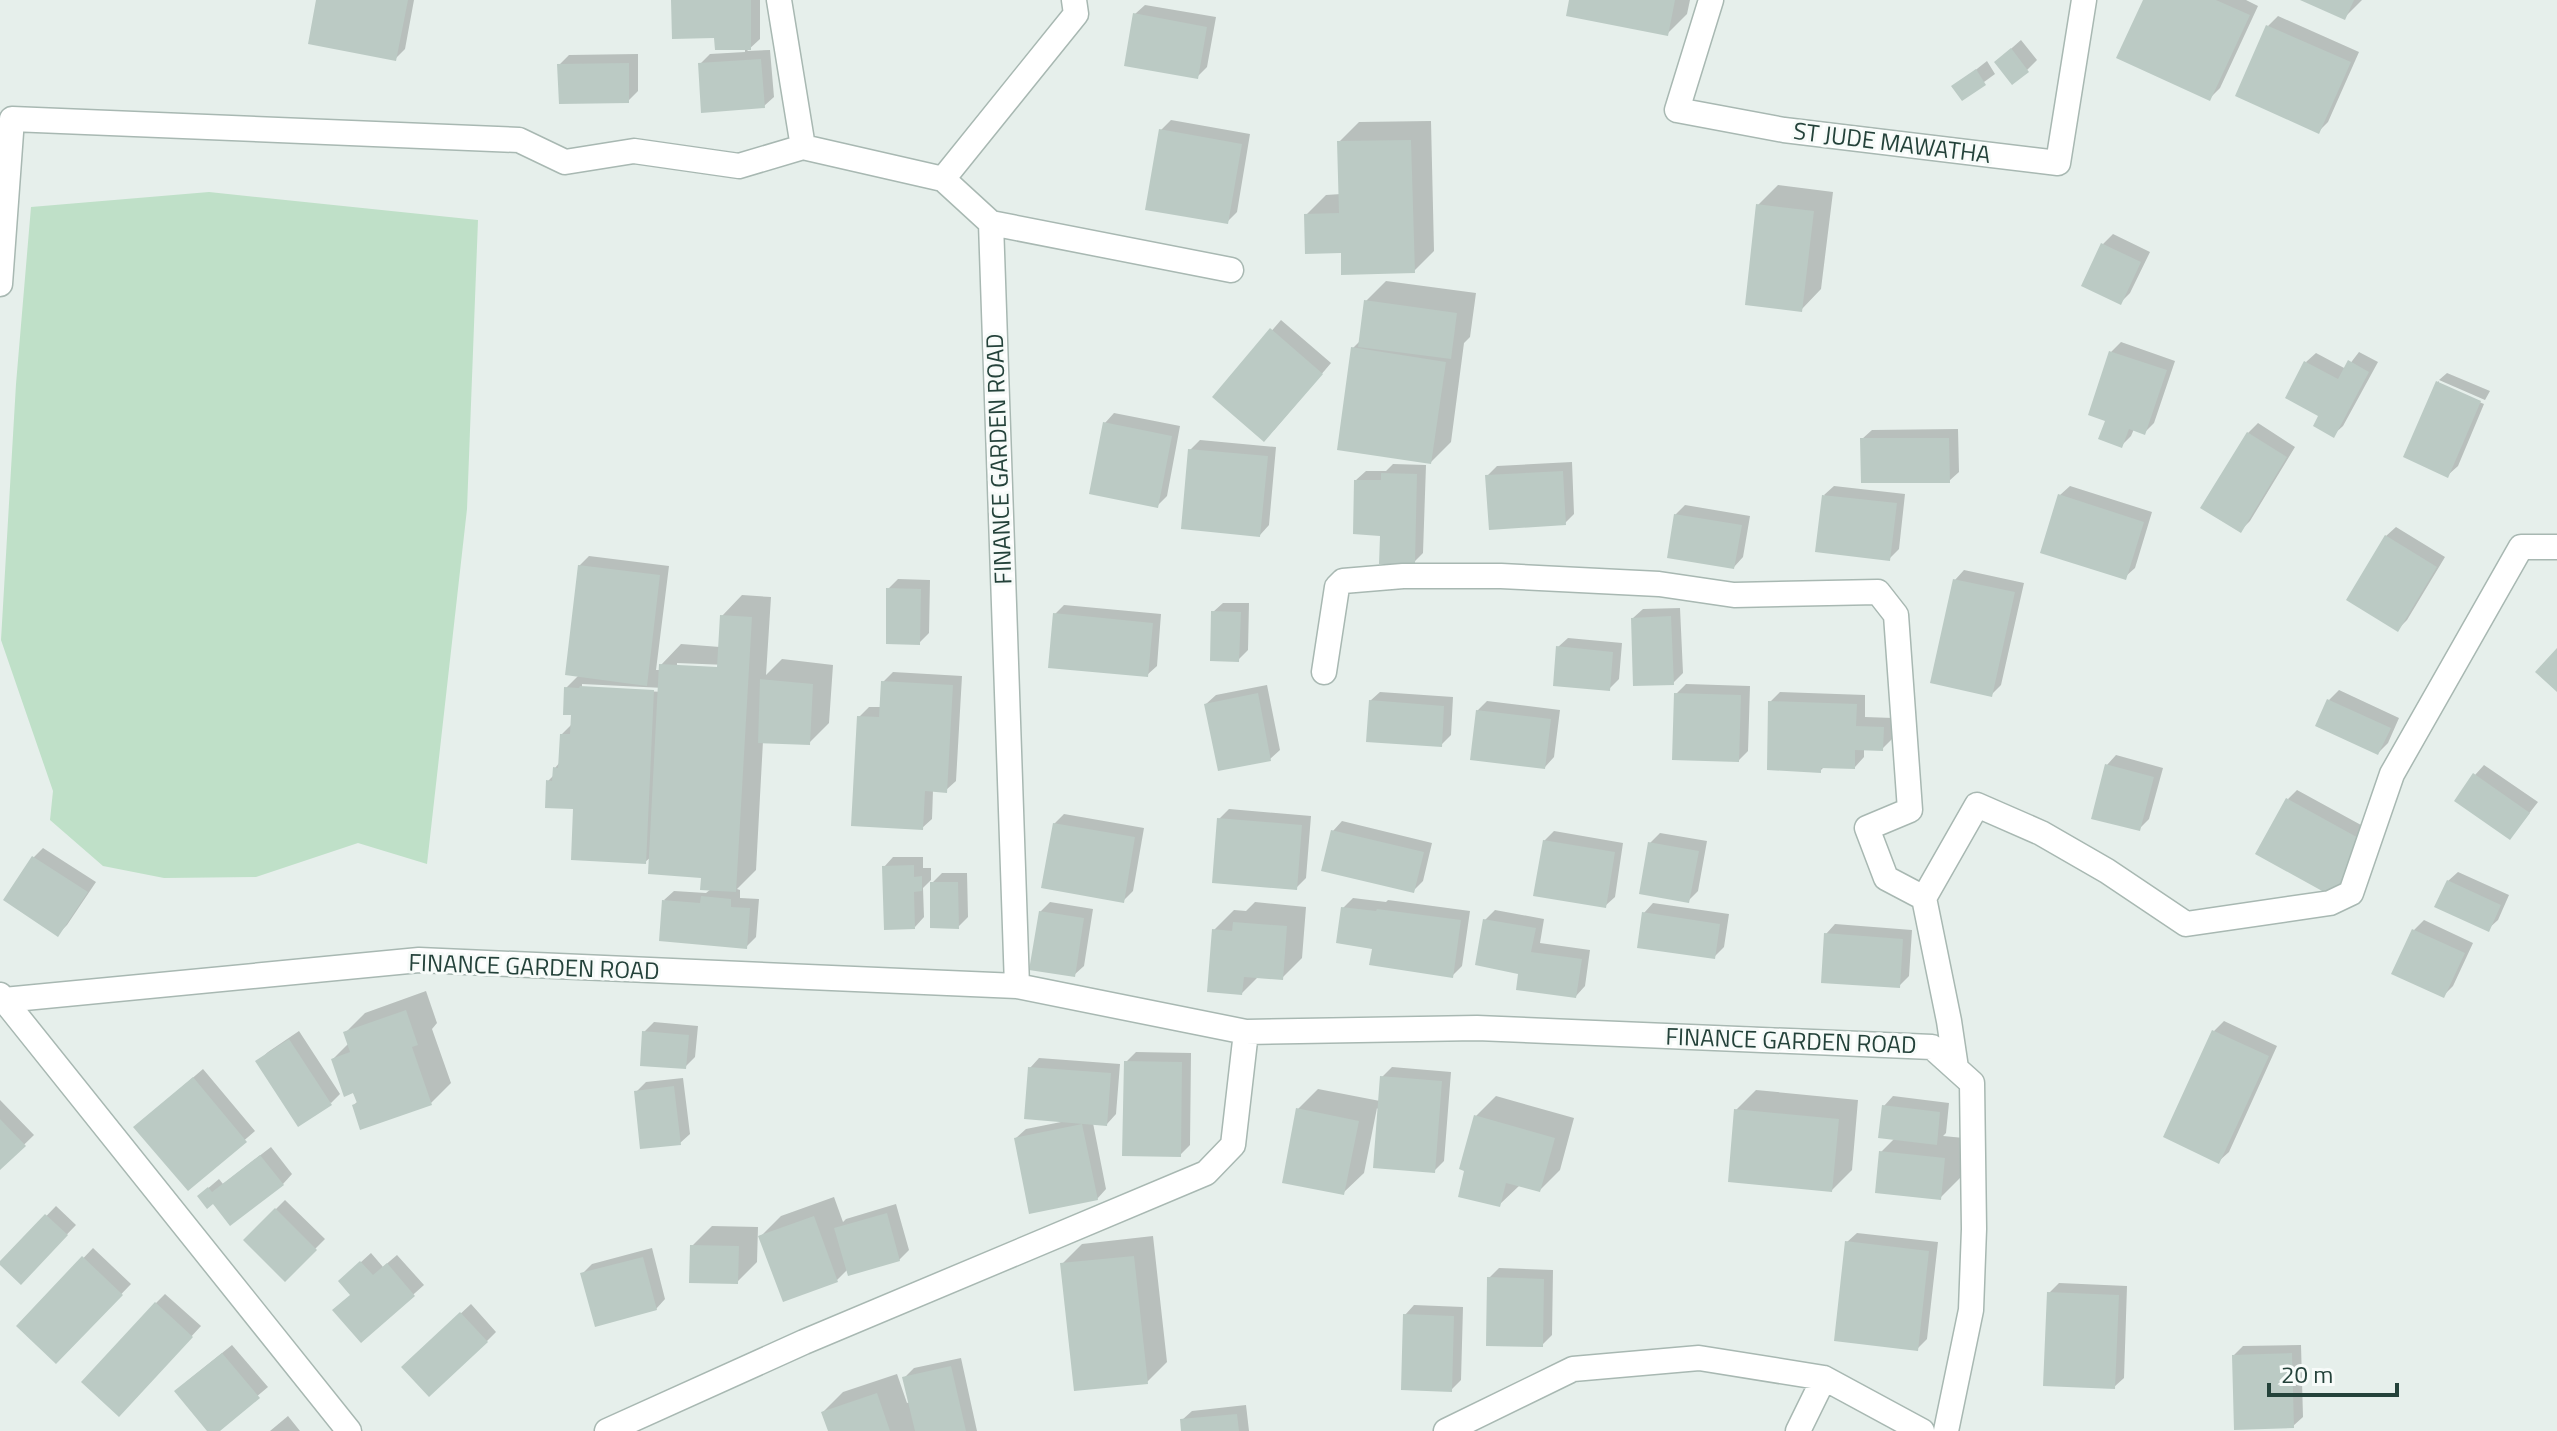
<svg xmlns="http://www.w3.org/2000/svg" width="2557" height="1431" font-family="'Titillium Web',sans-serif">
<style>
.green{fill:#bfe0c8}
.shadow{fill:#0003;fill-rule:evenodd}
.building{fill:#bbcac4}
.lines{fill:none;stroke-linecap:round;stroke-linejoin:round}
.street-casing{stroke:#a8b8b2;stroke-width:27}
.street{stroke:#fff;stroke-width:24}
.labels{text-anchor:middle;stroke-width:6;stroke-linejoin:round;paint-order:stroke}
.street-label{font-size:24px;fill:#24423a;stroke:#f7fbf9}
</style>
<rect width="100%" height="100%" fill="#e6efeb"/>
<!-- green -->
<path class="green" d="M209,192L478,220L467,509L427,864L358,843L256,877L164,878L103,866L50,820L53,791L1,640L16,384L31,207Z"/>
<!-- shadow -->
<path class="shadow" d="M318,0H414L405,49L395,59Z
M673,0H760V39L747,51L770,50L774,97L764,106L700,64L710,54L745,52V48L716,36Z
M1571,0H1690L1687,14L1667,34Z
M2145,0H2246L2258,6L2220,88L2210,98Z
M2305,0H2362L2344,18Z
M1145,5L1216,17L1207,67L1197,77L1135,14Z
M2278,16L2359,52L2328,122L2319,131L2268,26Z
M2021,40L2037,60L2027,70L1996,62Z
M638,54V91L628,101L559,65L569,55Z
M1987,61L1995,74L1962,98L1954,87Z
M1171,120L1250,134L1237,212L1227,222L1161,130Z
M1431,121L1434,251L1414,271L1342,251L1306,215L1326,195L1341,194L1339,142L1359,122Z
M1778,185L1833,192L1821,289L1801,310L1758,205Z
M2113,234L2150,252L2130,293L2120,303L2103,244Z
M1386,281L1476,293L1470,337L1464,343L1451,442L1431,462L1353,348L1361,340L1366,301Z
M1281,320L1331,363L1274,430L1215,397Z
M2121,342L2175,361L2154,423L2144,433L2134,429L2131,436L2122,445L2107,419L2111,352Z
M2359,352L2378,362L2343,426L2333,435L2321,415L2306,362L2316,353L2346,369Z
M2447,373L2490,391L2485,400L2439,380Z
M2439,381V385L2484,404L2458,466L2448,475L2438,382Z
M1114,413L1180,426L1167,496L1157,506L1105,423Z
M2258,423L2295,447L2250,521L2241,530L2248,433Z
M1958,429L1959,472L1949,481L1862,439L1872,430Z
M1200,440L1276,447L1269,525L1260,535L1190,450Z
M1572,462L1574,514L1565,523L1487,476L1497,466Z
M1393,464L1426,465L1423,553L1414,562L1356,480L1366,471H1386Z
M1834,486L1905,494L1899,549L1889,559L1824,495Z
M2070,486L2152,512L2135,568L2125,577L2060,495Z
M1685,505L1750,516L1743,557L1734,567L1675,515Z
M2396,527L2445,557L2407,620L2397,630L2386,536Z
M589,556L669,566L656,670H660L661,665L681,644L720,647L722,616L742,595L771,597L766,675L782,659L833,665L829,723L809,743L763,741L756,870L737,889L740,890V898L759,899L756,937L746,947L664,900L674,891L706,893L711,889L703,876L651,857L645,862L575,807L548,781L554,775L555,768L560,762L562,734L572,724L573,713L566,688L579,675V566ZM677,663L727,665V669L677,667ZM582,684L664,688V692L582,688Z
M1964,570L2024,583L2001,685L1991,695L1955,580Z
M898,579L930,580L929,633L919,643L888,589Z
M1223,603H1249L1248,650L1238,660L1213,612Z
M1064,605L1161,614L1157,666L1147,675L1055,614Z
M1680,608L1683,673L1673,683L1633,618L1643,609Z
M1568,638L1622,643L1619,679L1609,689L1558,647Z
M893,672L962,676L956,781L946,790H933L932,819L922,828L859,717L869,707H882L883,682Z
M1686,684L1750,686L1748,751L1739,760L1676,694Z
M1267,685L1280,750L1270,759L1206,704L1216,695Z
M2339,690L2399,718L2388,743L2378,753L2329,700Z
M1380,692L1453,697L1451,735L1441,745L1370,701Z
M1780,692L1865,695V717L1893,718L1892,739L1882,749L1864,748V757L1855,767L1825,766L1820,771L1770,702Z
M1487,701L1560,710L1554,757L1545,767L1477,711Z
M2116,755L2163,768L2149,819L2139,829L2107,765Z
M2484,765L2538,802L2510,838L2475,775Z
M2297,790L2372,831L2342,885L2332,895L2288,799Z
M1229,809L1311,816L1306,878L1296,888L1219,819Z
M1064,814L1144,828L1133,891L1123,901L1054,824Z
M1342,821L1432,843L1423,881L1413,891L1333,831Z
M1554,831L1623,843L1615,897L1605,906L1544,841Z
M1660,833L1707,841L1698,891L1689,900L1650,843Z
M43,848L96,882L67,925L58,934L33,858Z
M893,857H923V868H931V880L923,888L924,917L915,927L884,867Z
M2458,872L2509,895L2498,920L2488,929L2448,881Z
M942,873H967L968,917L958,927L932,883Z
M1353,898L1386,902L1388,900L1470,911L1462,966L1452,976L1374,947L1343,908Z
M1050,902L1093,909L1084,966L1074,975L1040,912Z
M1255,902L1306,907L1302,958L1282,978L1259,976L1242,993L1214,930L1234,910L1246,911Z
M1653,903L1729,914L1724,947L1714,957L1644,913Z
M1495,910L1544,919L1540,943L1590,950L1585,986L1576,996L1520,972L1485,920Z
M2424,920L2473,943L2453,986L2444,995L2394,973L2414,930Z
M1835,924L1912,930L1909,976L1899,986L1826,934Z
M426,991L437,1023L432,1029L451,1083L431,1103L354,1105L358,1101L333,1059L349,1043L345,1033L365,1013Z
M2224,1021L2277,1046L2229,1152L2219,1161L2166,1137L2214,1031Z
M654,1022L698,1026L695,1057L685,1067L644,1032Z
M299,1031L340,1094L331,1103L258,1061L268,1052Z
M1136,1052L1191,1053L1190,1145L1180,1155L1126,1062Z
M1039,1058L1120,1064L1116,1114L1107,1124L1093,1123L1106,1189L1097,1199L1016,1138L1026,1129L1061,1122L1030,1068Z
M1392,1067L1451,1072L1444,1161L1434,1171L1377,1108L1364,1173L1343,1193L1298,1109L1318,1089L1380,1101L1382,1077Z
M203,1069L255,1131L188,1189L146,1118Z
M683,1078L690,1134L680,1143L636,1092L646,1082Z
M1756,1090L1858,1100L1852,1170L1832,1190L1736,1110Z
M1496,1096L1574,1118L1560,1170L1540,1190L1520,1185L1499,1205L1476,1116Z
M1893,1096L1949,1103L1946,1133L1943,1136L1964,1138L1960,1178L1940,1198L1881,1152L1895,1138L1884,1106Z
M0,1100L34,1135L0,1168Z
M271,1147L292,1174L283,1184L213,1201L199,1196L219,1179L223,1184Z
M834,1197L843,1222L846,1219L896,1204L909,1250L899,1260L848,1269L837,1280L761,1236L781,1216Z
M285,1200L325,1239L285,1279L245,1240Z
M56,1206L76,1225L21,1282L1,1263Z
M712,1226L758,1227L757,1262L737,1282L692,1246Z
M1857,1233L1938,1242L1927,1339L1917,1349L1847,1242Z
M1153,1236L1167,1362L1147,1382L1062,1264L1082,1244Z
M93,1248L131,1284L56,1362L19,1326Z
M652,1248L665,1299L656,1309L582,1274L592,1264Z
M371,1253L383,1267L397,1255L424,1285L361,1341L352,1294L350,1272Z
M1499,1268L1553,1270L1552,1335L1542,1345L1489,1278Z
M2059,1283L2127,1286L2124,1378L2114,1387L2049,1293Z
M165,1294L201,1326L128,1405L156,1303Z
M471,1304L496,1332L487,1341L413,1358Z
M1414,1305L1463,1307L1461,1380L1451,1390L1405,1315Z
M232,1345L268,1387L216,1431H210L186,1382Z
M2301,1345L2303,1417L2293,1426L2234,1355L2243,1346Z
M961,1358L977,1431H830L823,1412L843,1392L897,1374L907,1403L910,1402L904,1378L914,1368Z
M1246,1405L1249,1431H1183L1182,1420L1192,1411Z
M288,1416L300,1431H270Z"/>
<!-- building -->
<path class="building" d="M316,0H408L396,61L308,44Z
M671,0H751V50H715L714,38L672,39Z
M1569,0H1675L1668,36L1566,16Z
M2143,0H2216L2250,15L2210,101L2116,58Z
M2300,0H2354L2345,20Z
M1133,13L1207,27L1198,79L1124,66Z
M2266,25L2351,62L2319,134L2235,96Z
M2011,48L2029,72L2012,85L1994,62Z
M761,59L765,108L701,113L698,63Z
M629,63V103L559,104L557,64Z
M1976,69L1986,85L1962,101L1951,86Z
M1159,129L1242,144L1228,224L1145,210Z
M1411,140L1415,273L1341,275V253L1305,254L1304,214L1339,213L1337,141Z
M1756,204L1814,211L1802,312L1745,305Z
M2101,243L2141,262L2121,305L2081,286Z
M1364,300L1457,313L1451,359L1358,347Z
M1270,328L1323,374L1264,442L1212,397Z
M1351,347L1446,362L1431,464L1337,450Z
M2109,351L2167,370L2145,435L2129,429L2122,448L2098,439L2105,421L2088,415Z
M2348,360L2369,372L2334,438L2313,426L2318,416L2285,398L2304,361L2338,379Z
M2436,381L2481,401L2448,478L2403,457Z
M1103,422L1172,436L1158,508L1089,494Z
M2247,432L2287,457L2241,533L2200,508Z
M1860,438H1949L1950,483H1861Z
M1188,449L1268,456L1260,537L1181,529Z
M1563,471L1566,525L1489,530L1485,475Z
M1381,473L1417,474L1415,564H1379L1380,536L1353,534L1354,480H1381Z
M2058,494L2144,522L2126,580L2040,553Z
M1822,495L1897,503L1890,561L1815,552Z
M1674,514L1742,525L1734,569L1667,558Z
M2385,535L2437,567L2398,632L2346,600Z
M578,565L660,575L647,686L565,675Z
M1953,579L2015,592L1992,697L1930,683Z
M886,588L921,589L920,645L886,644Z
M1211,611L1241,612L1239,662L1210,661Z
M1053,613L1153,623L1148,677L1048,668Z
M720,615L752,617L736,892L700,890L701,878L648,874L659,664L717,667Z
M1671,616L1674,685L1633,686L1631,618Z
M1556,646L1613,652L1610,691L1553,686Z
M2557,648V692L2535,672Z
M760,679L813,684L810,745L758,743Z
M881,681L953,685L947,793L925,791L923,830L851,826L857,716L879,717Z
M580,686L654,690L646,864L571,860L573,809L545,808L546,780L552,781L553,767L558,768L560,734H570L571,715H563L564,687L579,688Z
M1258,693L1271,761L1218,771L1204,704Z
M1674,693L1741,695L1739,762L1672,760Z
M2327,699L2391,728L2378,755L2315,726Z
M1369,700L1444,706L1442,747L1366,742Z
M1768,701L1857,704L1856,726L1884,727L1883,751L1855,750V769L1821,768V773L1767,770Z
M1476,710L1551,719L1545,769L1470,760Z
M2105,764L2154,777L2140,831L2091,819Z
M2473,773L2530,813L2510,840L2454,801Z
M2286,798L2364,841L2333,897L2255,854Z
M1217,818L1302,825L1297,890L1212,883Z
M1053,823L1135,837L1124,903L1041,888Z
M1331,830L1424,852L1414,893L1321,871Z
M1543,840L1615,852L1606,908L1533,896Z
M1648,842L1699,851L1689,903L1639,894Z
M32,856L88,892L58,937L3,900Z
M914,865V877L922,876V891L914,892L915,929L884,930L882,866Z
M2447,880L2501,905L2489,932L2434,907Z
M930,882H958L959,929L930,928Z
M701,896L731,899V907L750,908L747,949L659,941L662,900L700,903Z
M1341,907L1376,911L1377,909L1461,920L1453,978L1369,965L1372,949L1336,943Z
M1039,911L1084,918L1075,977L1029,970Z
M1642,912L1720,924L1715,959L1637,948Z
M1483,919L1536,928L1531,952L1582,959L1576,998L1516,990L1518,974L1475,965Z
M1233,922L1287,926L1283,980L1244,977L1242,995L1207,992L1212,929L1232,931Z
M2412,929L2465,953L2444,998L2391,974Z
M1824,933L1903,939L1900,988L1821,983Z
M406,1010L418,1045L412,1047L432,1105L360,1130L352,1105L357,1103L353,1093L344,1097L331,1059L350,1052L343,1032Z
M2212,1030L2269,1056L2219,1164L2163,1137Z
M642,1031L689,1035L686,1069L640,1066Z
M289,1039L332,1105L298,1127L255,1061Z
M1124,1061L1182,1062L1181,1157L1122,1156Z
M1028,1067L1111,1073L1107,1126L1024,1119Z
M1380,1076L1442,1081L1435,1173L1373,1168Z
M193,1077L247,1142L188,1191L133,1127Z
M674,1086L681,1145L640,1149L634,1091Z
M1882,1105L1940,1112L1937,1145L1878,1138Z
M1296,1108L1359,1121L1344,1195L1282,1183Z
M1734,1109L1839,1119L1832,1192L1728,1182Z
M1474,1115L1555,1138L1540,1192L1506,1183L1500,1207L1458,1197L1464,1171L1459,1169Z
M0,1119L26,1146L0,1170Z
M1082,1124L1098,1200L1029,1214L1014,1138Z
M1879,1151L1945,1158L1941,1200L1875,1193Z
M260,1155L284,1185L230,1226L213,1204L207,1209L197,1196L208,1187L212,1192Z
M275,1208L317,1250L285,1282L243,1240Z
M887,1213L900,1261L848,1276L834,1228Z
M45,1214L68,1235L21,1285L0,1265V1261Z
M814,1216L838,1282L783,1302L758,1236Z
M1845,1241L1929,1251L1918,1351L1834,1341Z
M690,1245L739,1246L738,1284L689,1283Z
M82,1256L123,1295L56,1364L16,1326Z
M1134,1256L1148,1384L1074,1391L1060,1263Z
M643,1257L657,1310L595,1327L580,1273Z
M360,1261L373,1275L387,1263L415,1296L361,1343L332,1310L350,1295L338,1281Z
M1487,1277L1544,1279L1543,1347L1486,1346Z
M2047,1292L2119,1295L2115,1389L2043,1386Z
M155,1302L193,1337L119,1417L81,1382Z
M460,1312L488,1342L429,1397L401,1367Z
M1403,1314L1454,1316L1452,1392L1401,1390Z
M222,1353L260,1398L220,1431H207L174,1391Z
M2292,1353L2294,1428L2234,1430L2232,1355Z
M951,1366L966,1431H915L902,1377Z
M877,1393L890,1431H828L821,1412Z
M1237,1414L1239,1431H1181L1180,1419Z"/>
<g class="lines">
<defs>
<path id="street" d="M779,0L803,147L943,179
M1074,0L1076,14L943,179L991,223L1017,986L1246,1032L1477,1028L1932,1047L1972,1083L1974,1229L1971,1310L1946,1431
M1711,0L1677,110L1784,130L2058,163L2084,0
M991,223L1231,270
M0,284L12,119L519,140L565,162L634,151L739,166L803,147
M1324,672L1337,587L1343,581L1403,576H1501L1659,584L1734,595L1878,592L1896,615L1910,810L1867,828L1886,878L1924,898
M0,995L349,1431
M4,1000L419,960L1017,986
M1956,1068L1949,1021L1924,898L1977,805L2041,833L2107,871L2186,924L2330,903L2351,893L2392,774L2521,547H2557
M607,1431L804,1342L1206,1173L1233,1145L1246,1032
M1446,1431L1573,1369L1699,1358L1824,1378L1922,1431
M1798,1431L1824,1378"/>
</defs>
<!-- street casing -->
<use href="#street" class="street-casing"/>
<!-- street -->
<use href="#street" class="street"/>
</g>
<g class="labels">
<!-- street labels -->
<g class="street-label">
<text transform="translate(1892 143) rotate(7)" y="8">ST JUDE MAWATHA</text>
<text transform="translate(999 459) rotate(-92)" y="8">FINANCE GARDEN ROAD</text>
<text transform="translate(534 967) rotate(2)" y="8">FINANCE GARDEN ROAD</text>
<text transform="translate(1791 1041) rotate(2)" y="8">FINANCE GARDEN ROAD</text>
</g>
</g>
<!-- scale -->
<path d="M2269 1383v12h128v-12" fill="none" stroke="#24423a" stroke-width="4"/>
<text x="2281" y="1383" font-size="24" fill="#24423a" stroke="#f7fbf9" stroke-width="6" paint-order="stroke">20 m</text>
</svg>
